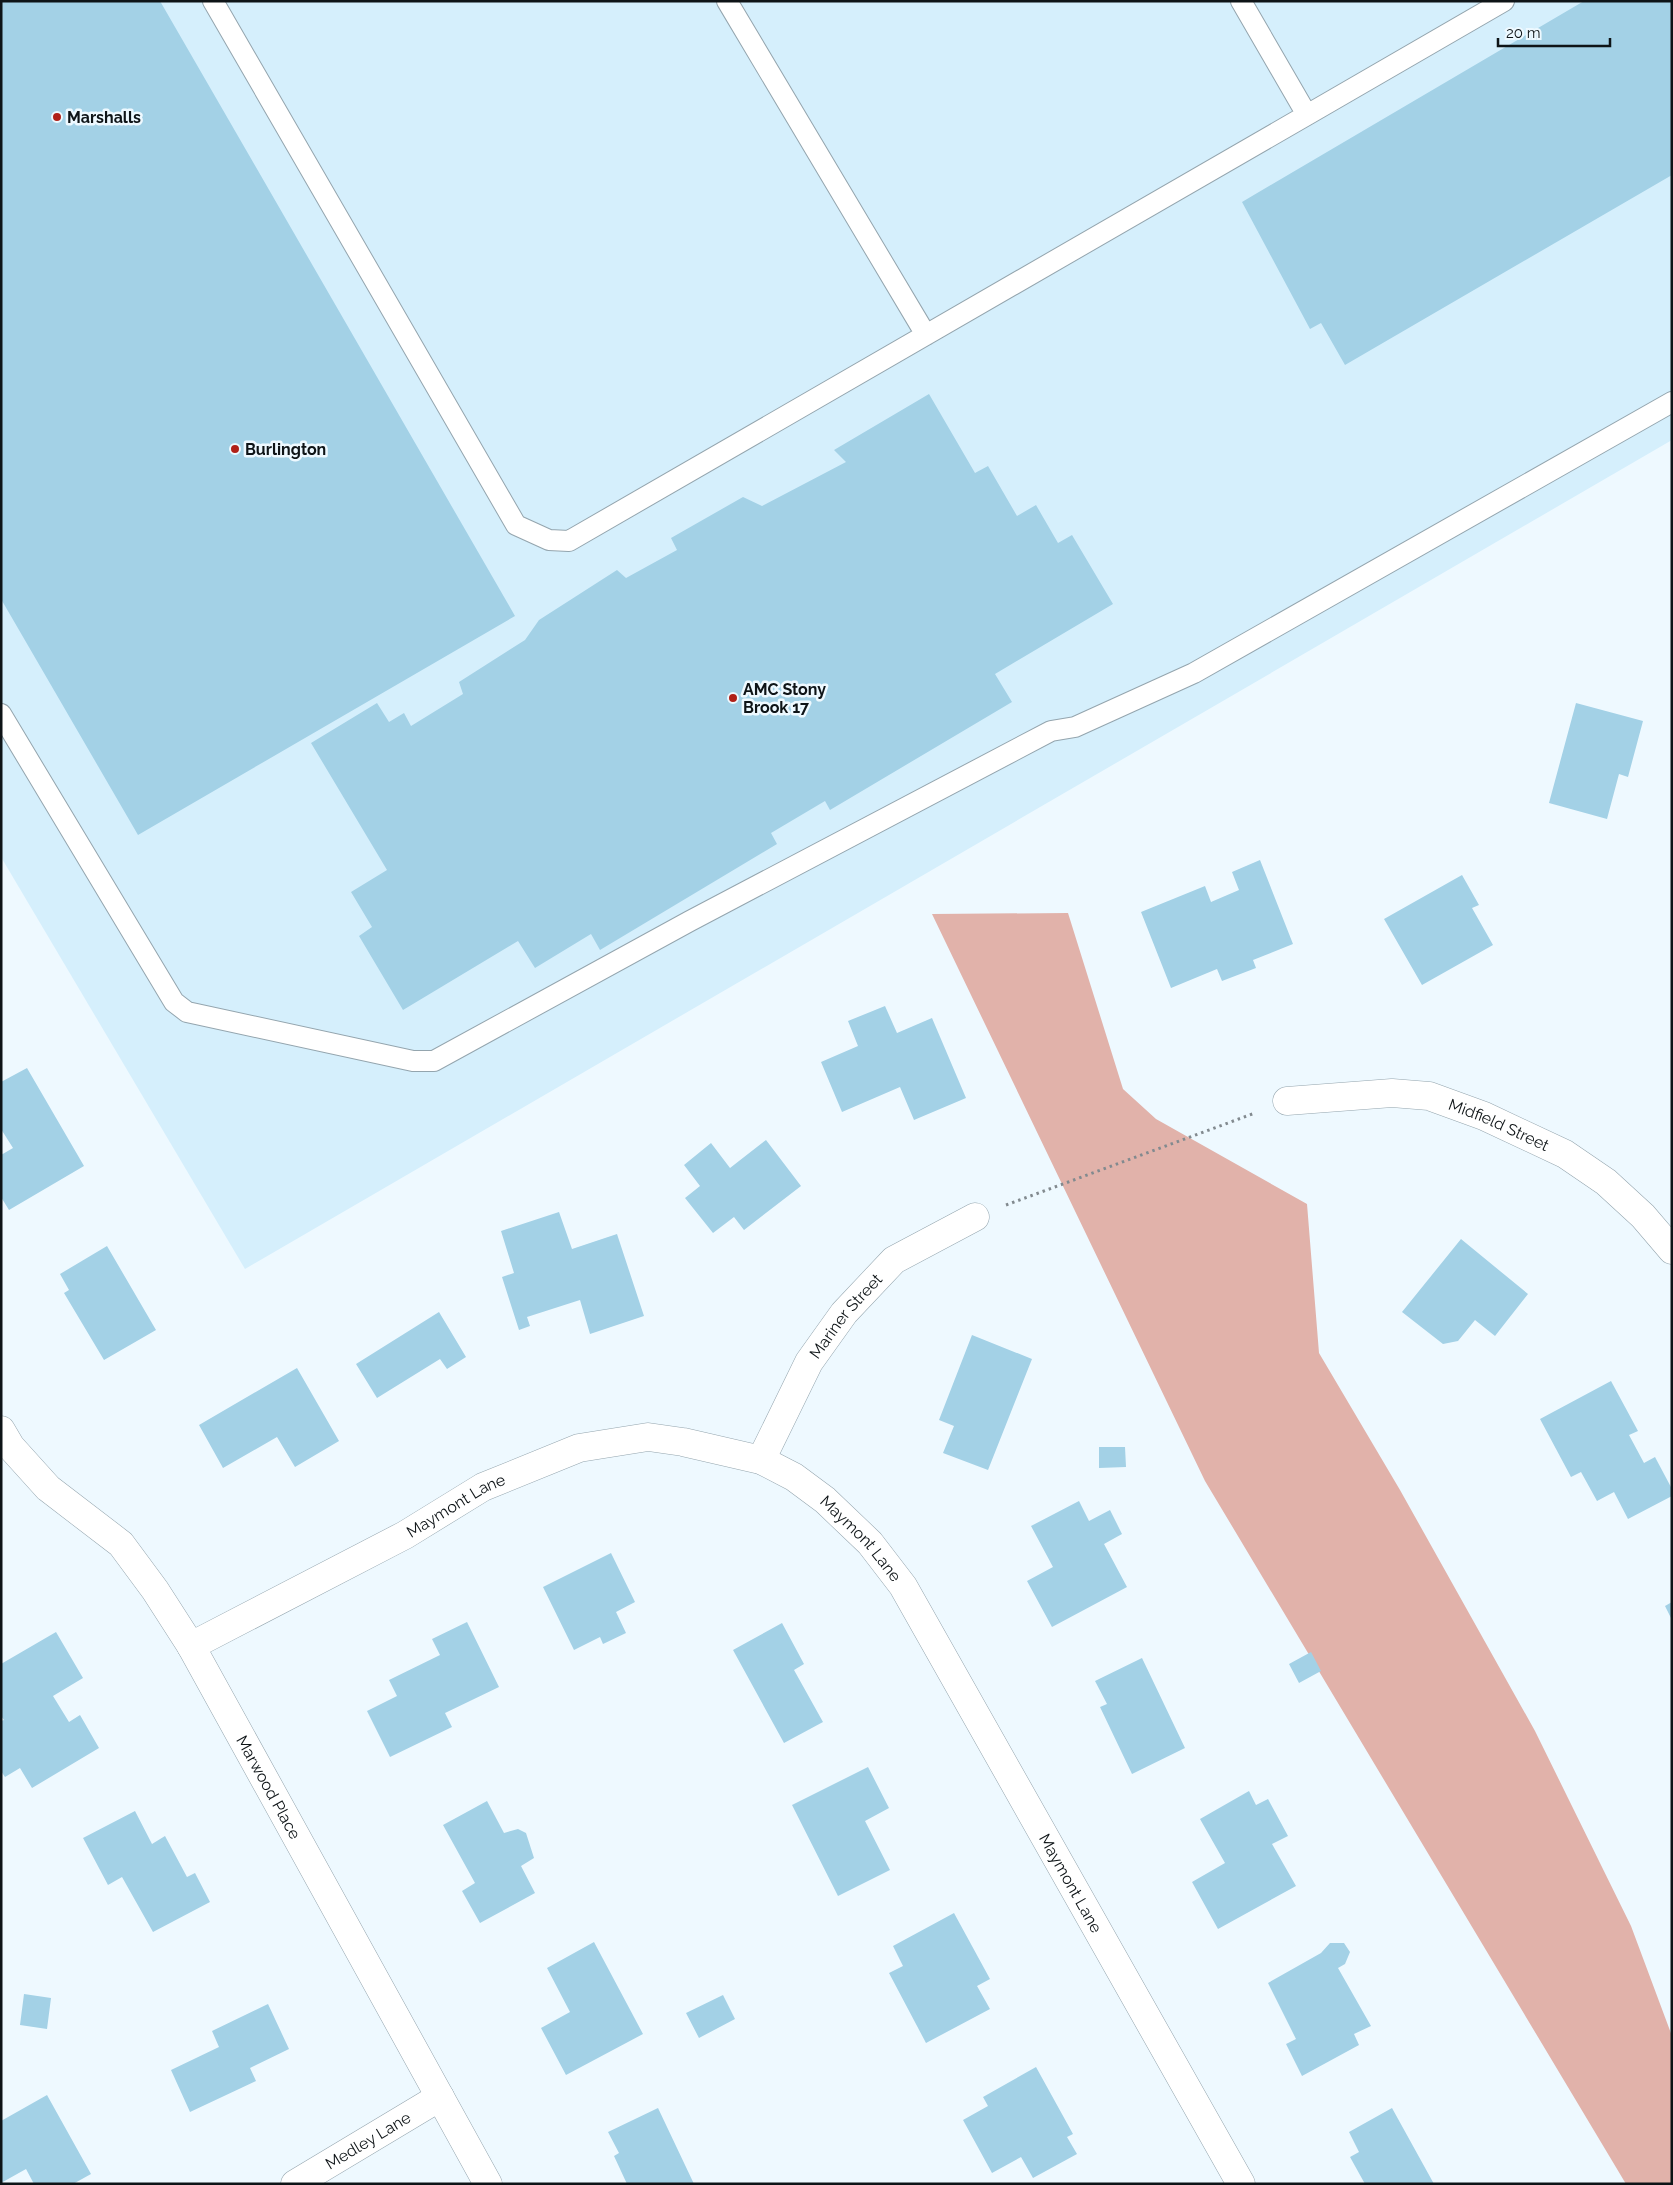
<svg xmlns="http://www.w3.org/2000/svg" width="1673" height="2185" font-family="Raleway,sans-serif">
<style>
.built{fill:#d5effc}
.forest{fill:#e1b2aa}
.building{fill:#a3d1e6}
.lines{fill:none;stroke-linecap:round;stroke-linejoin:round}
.lane-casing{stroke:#94a5ae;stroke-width:22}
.street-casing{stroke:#94a5ae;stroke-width:29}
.path{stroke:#828a8f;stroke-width:3;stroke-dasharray:2.5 4;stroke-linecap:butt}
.lane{stroke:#fff;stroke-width:20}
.street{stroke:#fff;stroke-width:28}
.poi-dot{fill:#b02018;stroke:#eef9ff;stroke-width:2}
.labels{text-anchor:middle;stroke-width:5;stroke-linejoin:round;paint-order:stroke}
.poi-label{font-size:16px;font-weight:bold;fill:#0e1417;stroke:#eef9ff;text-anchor:start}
.street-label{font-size:16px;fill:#0e1417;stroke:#eef9ff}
</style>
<rect width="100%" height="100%" fill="#eef9ff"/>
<!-- built -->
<path class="built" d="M1,1H1672V440L245,1269L1,857Z"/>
<!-- forest -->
<path class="forest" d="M1068,913L1123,1089L1156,1119L1307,1204L1319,1353L1400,1490L1535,1731L1631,1926L1672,2036V2184H1626L1205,1481L932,914Z"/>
<!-- building -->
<path class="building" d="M1,1H160L515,616L138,835L1,599Z
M1584,1H1672V175L1345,365L1321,323L1310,329L1242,202Z
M929,394L975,473L988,466L1017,516L1036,505L1058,543L1072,535L1113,604L995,674L1012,702L830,810L825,801L771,833L777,844L600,950L591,934L535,968L518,941L403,1010L359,936L372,927L351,892L387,870L311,743L377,703L389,722L404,713L411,726L463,694L459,682L525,640L539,620L617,570L626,578L677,550L671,538L743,497L762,506L846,462L834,450Z
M1576,703L1643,721L1628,777L1619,774L1607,819L1549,803Z
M1260,860L1293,944L1253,960L1256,968L1222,981L1217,969L1171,988L1141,912L1205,886L1211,902L1239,890L1232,872Z
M1462,875L1479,905L1472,908L1493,945L1422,985L1384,919Z
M885,1006L897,1033L932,1018L966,1098L914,1120L900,1087L842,1112L821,1062L858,1046L848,1021Z
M27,1068L84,1166L9,1210L1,1197V1155L13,1148L1,1129V1082Z
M766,1140L801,1186L744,1230L734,1217L713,1233L685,1198L700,1186L684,1165L711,1143L730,1168Z
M559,1212L572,1249L617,1234L644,1316L590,1334L580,1300L527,1317L530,1326L519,1330L502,1277L514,1273L501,1231Z
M1461,1239L1528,1294L1495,1336L1475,1320L1458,1341L1443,1344L1402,1312Z
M107,1246L156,1330L104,1360L64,1293L69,1290L60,1274Z
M439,1312L466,1357L447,1369L440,1359L377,1398L356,1364Z
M972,1335L1032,1359L988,1470L943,1453L954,1426L939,1420Z
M297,1368L339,1441L295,1467L277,1437L223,1468L199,1425Z
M1611,1381L1638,1431L1629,1435L1644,1463L1655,1457L1672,1489V1496L1628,1519L1614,1492L1597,1501L1581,1472L1571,1477L1540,1419Z
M1099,1447H1125L1126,1467L1099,1468Z
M1079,1501L1089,1521L1110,1510L1122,1534L1104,1544L1127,1587L1052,1627L1027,1581L1053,1567L1031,1526Z
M611,1553L635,1602L616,1612L626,1633L603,1644L600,1637L574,1650L543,1587Z
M1672,1602V1620L1665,1606Z
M467,1622L499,1687L445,1713L452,1727L390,1757L367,1711L397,1696L389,1680L440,1655L432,1639Z
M782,1623L804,1664L794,1670L823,1722L784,1743L733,1650Z
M56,1632L83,1678L53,1696L69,1722L80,1715L99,1748L32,1788L20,1768L5,1777L1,1771V1721L4,1720L1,1716V1664Z
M1311,1652L1321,1671L1299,1683L1289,1664Z
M1142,1658L1185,1748L1132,1774L1100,1707L1107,1704L1095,1681Z
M868,1767L889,1808L865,1821L890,1870L838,1896L792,1805Z
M1249,1791L1256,1805L1268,1799L1288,1836L1272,1844L1296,1886L1218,1929L1192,1882L1225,1863L1200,1819Z
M487,1801L504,1833L518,1829L526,1833L534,1858L521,1866L535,1893L480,1923L462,1891L475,1883L443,1825Z
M135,1811L152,1844L165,1836L187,1877L195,1873L210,1902L153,1932L122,1877L108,1885L83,1838Z
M954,1913L990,1979L977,1986L990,2009L926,2043L889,1973L903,1966L893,1946Z
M594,1942L643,2034L566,2075L541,2028L570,2012L547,1968Z
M1330,1943H1344L1350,1952L1345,1964L1338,1968L1371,2026L1354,2034L1359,2045L1302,2076L1286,2044L1296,2039L1268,1983L1321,1953Z
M24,1994L51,1998L47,2029L20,2025Z
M723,1995L735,2019L699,2038L686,2013Z
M268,2004L289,2049L250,2068L256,2081L190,2112L171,2070L219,2047L212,2031Z
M1036,2067L1073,2134L1067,2137L1077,2154L1033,2178L1021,2157L992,2173L963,2120L988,2106L983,2097Z
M47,2095L91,2174L73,2184H34L26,2169L1,2183V2121Z
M658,2108L694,2184H627L614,2156L619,2153L608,2132Z
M1392,2108L1434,2184H1365L1350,2157L1359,2152L1349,2132Z"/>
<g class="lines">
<defs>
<path id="lane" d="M213,1L516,525L549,540L569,541L1307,115
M727,1L926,335
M1241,1L1307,115L1504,1
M1,714L174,1002L187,1012L413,1061H434L690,921L1051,731L1075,727L1194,673L1672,402"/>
<g id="street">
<path id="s1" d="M1287,1101L1392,1093L1429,1096L1484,1116L1565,1154L1606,1182L1643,1216L1672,1250"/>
<path id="s2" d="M1,1430L11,1447L48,1488L121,1544L155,1590L191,1646L488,2184"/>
<path id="s3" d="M761,1460L809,1362L844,1313L894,1260L975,1217"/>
<path id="s4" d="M191,1646L405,1535L483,1487L579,1448L648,1437L683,1442L761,1460L794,1477L825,1500L870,1543L903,1586L1241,2184"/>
<path id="s5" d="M295,2184L440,2097"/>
</g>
</defs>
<!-- lane casing -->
<use href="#lane" class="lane-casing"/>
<!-- street casing -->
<use href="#street" class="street-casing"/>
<!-- path -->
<path class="path" d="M1006,1205L1255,1113"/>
<!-- lane -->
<use href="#lane" class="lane"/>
<!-- street -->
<use href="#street" class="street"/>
</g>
<!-- markers -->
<g class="poi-dot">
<circle cx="57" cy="117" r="5"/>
<circle cx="235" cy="449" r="5"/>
<circle cx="733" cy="698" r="5"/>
</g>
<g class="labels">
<!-- poi labels -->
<g class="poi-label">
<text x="67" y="123">Marshalls</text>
<text x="245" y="455">Burlington</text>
<text x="743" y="695">AMC Stony<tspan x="743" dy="18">Brook 17</tspan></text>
</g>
<!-- street labels -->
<g class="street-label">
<text dy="6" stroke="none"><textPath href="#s1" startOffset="218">Midfield Street</textPath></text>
<text dy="6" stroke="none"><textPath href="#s3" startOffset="168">Mariner Street</textPath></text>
<text dy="6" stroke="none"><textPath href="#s4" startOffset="300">Maymont Lane</textPath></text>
<text dy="6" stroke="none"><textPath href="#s4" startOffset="750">Maymont Lane</textPath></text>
<text dy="6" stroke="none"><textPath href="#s2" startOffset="452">Marwood Place</textPath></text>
<text dy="6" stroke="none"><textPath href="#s4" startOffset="1155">Maymont Lane</textPath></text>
<text dy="6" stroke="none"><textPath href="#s5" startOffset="85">Medley Lane</textPath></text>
</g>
</g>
<!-- border -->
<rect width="1673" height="2185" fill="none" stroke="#0e1417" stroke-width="5"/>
<!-- scale -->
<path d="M1498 38v8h112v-8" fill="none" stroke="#0e1417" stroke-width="2.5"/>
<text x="1506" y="38" font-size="15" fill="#0e1417" stroke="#eef9ff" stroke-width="4" paint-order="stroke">20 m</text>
</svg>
